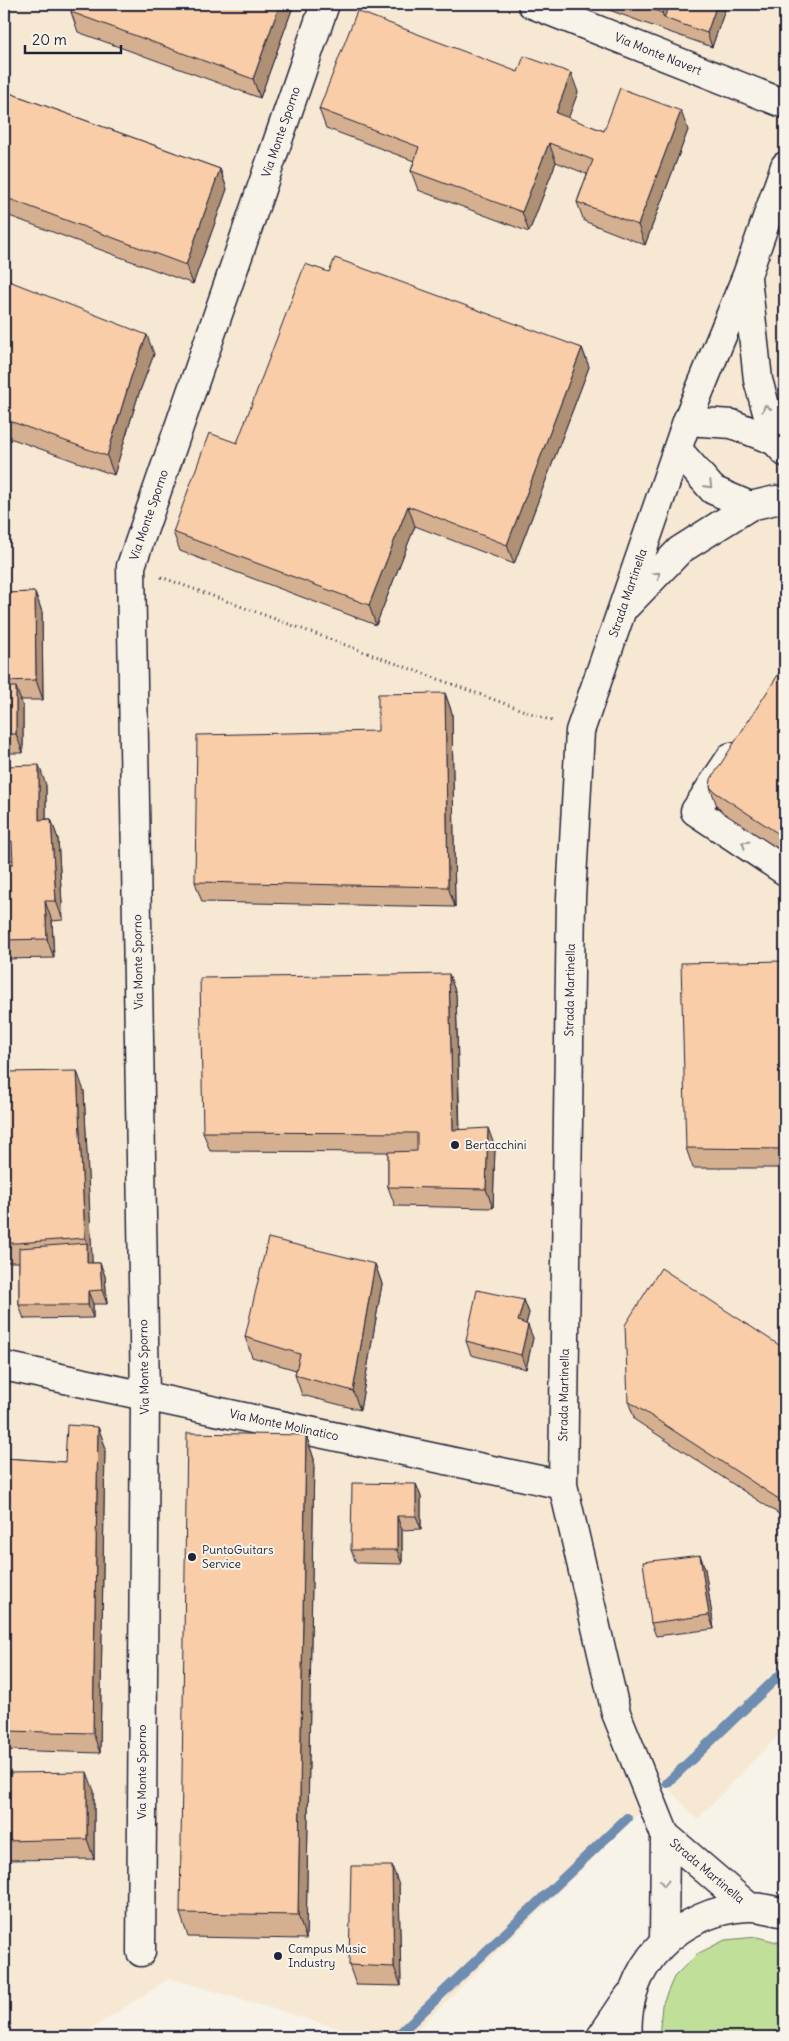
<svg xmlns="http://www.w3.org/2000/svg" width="789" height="2041" font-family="Delius,sans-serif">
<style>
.built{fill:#f7e8d4}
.green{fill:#c0df98;stroke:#71806a}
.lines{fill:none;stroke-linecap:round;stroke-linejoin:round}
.stream{stroke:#6e8db1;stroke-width:10}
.minor-casing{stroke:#22223b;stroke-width:31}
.path{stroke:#22223b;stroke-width:3;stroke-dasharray:1 4;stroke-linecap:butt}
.minor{stroke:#f7f3e8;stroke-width:28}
.wall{fill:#d5b090;stroke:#22223b}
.shaded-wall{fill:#ae9075;stroke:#22223b}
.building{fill:#f8cda7;stroke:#22223b}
.oneway{stroke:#97959a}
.poi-dot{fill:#22223b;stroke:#f7f3e8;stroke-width:2}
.labels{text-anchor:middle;stroke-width:4;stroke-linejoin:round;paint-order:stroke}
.street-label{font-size:12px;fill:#22223b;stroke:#f7f3e8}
.poi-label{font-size:12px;fill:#22223b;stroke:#f7f3e8;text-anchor:start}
</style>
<rect width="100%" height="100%" fill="#f7f3e8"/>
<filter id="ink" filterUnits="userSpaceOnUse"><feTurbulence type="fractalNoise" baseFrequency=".02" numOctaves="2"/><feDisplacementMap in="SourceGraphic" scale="10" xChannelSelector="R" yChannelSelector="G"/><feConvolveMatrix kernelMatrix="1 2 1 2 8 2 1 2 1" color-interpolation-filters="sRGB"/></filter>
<g filter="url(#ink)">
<!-- built -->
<path class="built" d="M4,4H785V1728L697,1820L667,1786L410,2037H367L170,1978L79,2037H4Z"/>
<!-- green -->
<path class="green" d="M757,1937L785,1944V2037H659L662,2005L674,1977L697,1954L725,1940Z"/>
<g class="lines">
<!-- stream -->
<path class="stream" d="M667,1783L785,1670
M396,2037L627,1818"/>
<defs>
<path id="minor" d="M532,4L785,104
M747,278L758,380L775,441L785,452
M687,421L732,424L775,441
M678,450L713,490L750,506
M627,605L680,550L750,506L776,500H785
M731,757L695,811L785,871
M4,1366L563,1485
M665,1835L749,1907
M664,1941L665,1835L616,1713L563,1485L571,898L580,731L687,421L747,275L785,166
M141,1952L145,1396L131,566L325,4
M601,2037L629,1996
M628,2037C622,1967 679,1910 748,1907C760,1906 773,1911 785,1913"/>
</defs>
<!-- minor casing -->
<use href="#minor" class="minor-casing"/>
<!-- path -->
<path class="path" d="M161,577L552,721"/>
<!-- minor -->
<use href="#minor" class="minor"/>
</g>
<!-- wall -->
<path class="wall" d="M74,4H294L260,98L78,32L71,12Z
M593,4H727L712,47L669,32Z
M518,72L578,92L568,118L604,131L688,130L645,245L584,221L577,202L587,174L556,162L529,232L418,190L411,171L414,161L326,128L319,109Z
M4,91L220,169L227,189L193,284L4,214Z
M329,272L582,348L589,367L514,564L415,526L376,625L180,551L173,532L237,443Z
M4,279L154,354L138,396L114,475L4,436Z
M35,592L42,612L43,700H21L23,707V753H4V593Z
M785,664V853L722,812L717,806L710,787Z
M445,693L452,713L455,907L202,902L195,882L378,731Z
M4,766L46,785V819H51L58,839L63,920L52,921L54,958L4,959V864H13V860H4Z
M785,961V1168H693L686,1148Z
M449,974L456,994L460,1130L495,1147L493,1208L395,1206L388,1187V1152L210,1151L203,1132Z
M4,1072L84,1091L92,1263H100L105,1276L107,1304H93V1318L24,1319L19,1305V1262H4Z
M375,1264L382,1284L360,1410L302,1395L295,1375L296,1370L252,1357L245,1337Z
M524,1300L529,1313L526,1324L533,1338L526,1369L471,1355L466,1341Z
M785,1349V1518L635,1420L628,1401Z
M98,1427L105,1446L100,1753L5,1750L4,1746V1458L65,1462Z
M306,1435L314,1459L306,1939L188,1937L180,1913Z
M416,1484L421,1497V1529L402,1530V1564L356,1563L351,1550Z
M700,1555L705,1569L714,1629L656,1636L651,1623Z
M4,1773L94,1791V1859L4,1860Z
M399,1885L401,1986L356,1985L349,1965Z"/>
<!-- shaded-wall -->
<path class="shaded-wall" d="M280,4H294L260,98L253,79Z
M666,4H680L664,18L662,13Z
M717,4H727L712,47L707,33Z
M571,73L578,92L563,133L556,113Z
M681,111L688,130L645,245L638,225Z
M549,143L556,162L529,232L522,212Z
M220,169L227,189L193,284L186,265Z
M147,335L154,354L138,396L114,475L107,456L131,377Z
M582,348L589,367L514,564L507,545Z
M408,506L415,526L376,625L369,605Z
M35,592L42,612L43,700L36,680Z
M16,687L23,707V753L16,734Z
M445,693L452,713L455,907L448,887Z
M39,765L46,785V839L39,820Z
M51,819L58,839L63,920L56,901Z
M45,901L52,921L54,958L47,939Z
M449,974L456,994L460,1149L453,1130Z
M77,1071L84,1091L92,1257V1276L87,1263V1243L85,1238Z
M488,1128L495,1147L493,1208L486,1189Z
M100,1263L105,1276L107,1304L102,1290Z
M375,1264L382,1284L360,1410L353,1391Z
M88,1291L93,1304V1318L88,1305Z
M524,1300L529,1313L523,1335L518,1321Z
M528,1325L533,1338L526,1369L521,1355Z
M98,1427L105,1446L100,1753L93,1733Z
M306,1435L314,1459L306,1939L298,1915Z
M416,1484L421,1497V1529L416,1516Z
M397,1516L402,1530V1564L397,1550Z
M700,1555L705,1569L714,1629L709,1615Z
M87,1772L94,1791V1859L87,1839Z
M392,1866L399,1885L401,1986L394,1967Z"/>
<!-- building -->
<path class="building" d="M74,4H280L253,79L71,12Z
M638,4H666L662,13Z
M670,4H717L707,33L664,18Z
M357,11L518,72L524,56L571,73L556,113L604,131L620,88L681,111L638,225L577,202L593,160L549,143L522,212L411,171L419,147L319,109Z
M4,91L220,169L186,265L4,197Z
M335,258L582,348L507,545L408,506L369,605L173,532L209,433L237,443L305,264L329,272Z
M4,279L147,335L131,377L107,456L4,419Z
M35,592L36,680L4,681V593Z
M785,664V838L715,792L710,787L711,779Z
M4,687H16V734H4Z
M445,693L448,887L195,882L197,735L378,731V694Z
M39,765V820L51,819L56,901H45L47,939L4,940V864H13L12,841H4V766Z
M785,961V1149L686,1148L681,963Z
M449,974L453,1130L488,1128L486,1189L388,1187V1152L417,1151V1133L203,1132L200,978Z
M77,1071L85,1238L17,1243H4V1072Z
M268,1238L375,1264L353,1391L295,1375L300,1354L245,1337Z
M87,1243V1263H100L102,1290L88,1291V1305H19V1248Z
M661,1268L785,1349V1503L628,1401L625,1325Z
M477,1290L524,1300L518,1321L528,1325L521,1355L466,1341Z
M67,1425L98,1427L93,1733L4,1731V1458L65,1462Z
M187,1433L306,1435L298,1915L180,1913Z
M352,1483L416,1484V1516H397V1550H351Z
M700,1555L709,1615L651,1623L643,1562Z
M87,1772V1839L4,1841V1773Z
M351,1866H392L394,1967L349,1965Z"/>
<!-- one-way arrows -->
<defs><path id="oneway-chevron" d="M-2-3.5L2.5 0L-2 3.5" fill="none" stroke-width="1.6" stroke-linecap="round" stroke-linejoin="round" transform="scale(1.25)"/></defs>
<g class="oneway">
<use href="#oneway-chevron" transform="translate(766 408) rotate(-106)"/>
<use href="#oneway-chevron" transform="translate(709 485) rotate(45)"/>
<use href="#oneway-chevron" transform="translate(657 575) rotate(-44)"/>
<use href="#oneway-chevron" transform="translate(745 844) rotate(-147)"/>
<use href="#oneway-chevron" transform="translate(664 1883) rotate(91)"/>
</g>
</g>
<!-- markers -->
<g class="poi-dot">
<circle cx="455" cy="1145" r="5"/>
<circle cx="192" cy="1557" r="5"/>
<circle cx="278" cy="1956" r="5"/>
</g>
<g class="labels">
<!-- street labels -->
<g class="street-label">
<text transform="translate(658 54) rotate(22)" y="4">Via Monte Navert</text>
<text transform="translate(281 132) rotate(-71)" y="4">Via Monte Sporno</text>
<text transform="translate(149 515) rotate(-71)" y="4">Via Monte Sporno</text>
<text transform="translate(628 593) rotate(-71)" y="4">Strada Martinella</text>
<text transform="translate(138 962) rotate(-91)" y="4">Via Monte Sporno</text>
<text transform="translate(570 990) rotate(-89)" y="4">Strada Martinella</text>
<text transform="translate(144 1367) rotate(-91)" y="4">Via Monte Sporno</text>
<text transform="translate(564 1395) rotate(-89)" y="4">Strada Martinella</text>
<text transform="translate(284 1425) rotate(12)" y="4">Via Monte Molinatico</text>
<text transform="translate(142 1772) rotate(-90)" y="4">Via Monte Sporno</text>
<text transform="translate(707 1871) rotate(40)" y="4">Strada Martinella</text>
</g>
<!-- poi labels -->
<g class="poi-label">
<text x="465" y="1149">Bertacchini</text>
<text x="202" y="1554">PuntoGuitars<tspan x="202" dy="14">Service</tspan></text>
<text x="288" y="1953">Campus Music<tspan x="288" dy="14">Industry</tspan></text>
</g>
</g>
<!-- margin -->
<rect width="789" height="2041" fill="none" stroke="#f7f3e8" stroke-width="20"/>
<rect x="10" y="10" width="769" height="2021" fill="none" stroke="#22223b" stroke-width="2" filter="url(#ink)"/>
<!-- scale -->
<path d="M25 45v8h96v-8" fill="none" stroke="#22223b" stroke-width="2.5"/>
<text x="32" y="45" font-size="15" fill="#22223b" stroke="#f7f3e8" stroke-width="4" paint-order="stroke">20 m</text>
</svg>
